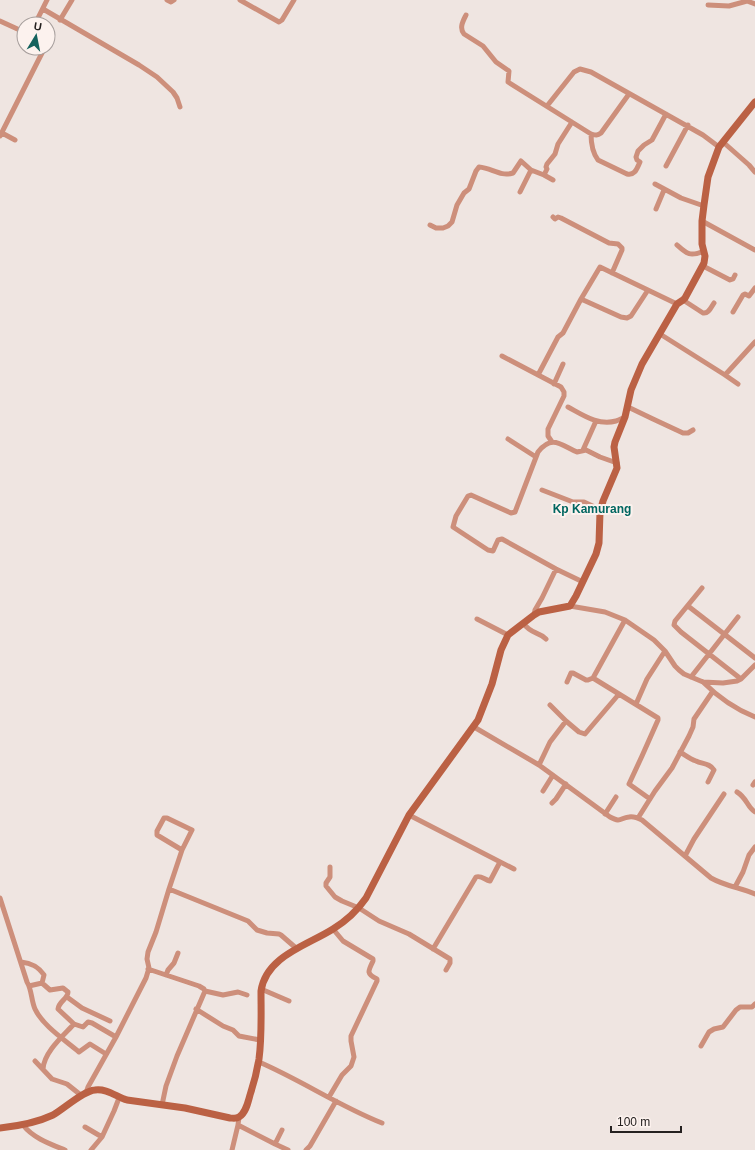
<svg xmlns="http://www.w3.org/2000/svg" width="755" height="1150" font-family="Helvetica,sans-serif">
<style>
.lines{fill:none;stroke-linecap:round;stroke-linejoin:round}
.street{stroke:#cd8f7b;stroke-width:5}
.secondary{stroke:#bb6144;stroke-width:7}
.labels{text-anchor:middle;stroke-width:4;stroke-linejoin:round;paint-order:stroke}
.neighbourhood-label{font-size:12px;font-weight:bold;fill:#006660;stroke:#fcf2ee}
</style>
<rect width="100%" height="100%" fill="#efe5e1"/>
<g class="lines">
<!-- street -->
<path class="street" d="M167,0L171,2L174,0
M240,0L279,22L282,20L294,0
M708,5L729,6L747,1L755,4
M43,9L139,65L157,77L173,92L177,98L180,107
M466,15C463,21 459,28 464,34L483,46L496,62L509,71L508,82L591,134C595,135 597,136 601,133L629,94
M60,20L72,0
M0,21L24,32
M35,24L47,0
M547,106L574,72L580,69L591,72L703,135L719,147
M2,133L15,140
M591,134C591,144 592,152 598,160L627,174C635,176 637,168 640,162L637,160L636,157L638,151L644,145L652,140L666,114
M0,136L42,53L43,48
M723,142L749,165L755,172
M666,166L688,125
M553,180L544,175L547,169L546,167L547,164L555,154L558,144L572,122
M655,184L681,198L704,206
M520,192L531,170
M656,209L664,190
M553,217L555,219L558,217L561,218L609,243L618,244L622,248V250L612,273
M702,221L755,250
M430,225L436,228H443L448,226L452,222L457,205L464,193L469,189L476,171L479,167C492,168 500,177 513,173L521,161L531,170L544,175
M677,245C687,254 690,257 704,251
M703,266L730,280L733,279L735,275
M581,299L621,317L627,318L631,316L648,290
M683,300L703,313C709,314 711,307 714,303
M733,312L743,295L745,294L749,296L755,288
M660,334L725,375L755,342
M502,356L561,387L564,392V396L548,429V436L552,442
M538,375L558,337L563,333L581,299L600,267L677,304
M725,375L738,384
M554,384L563,364
M568,407C583,415 598,426 616,421C620,420 622,418 625,417
M628,407L653,419L683,433H688L693,430
M508,439L536,457
M583,450L596,421
M542,490L573,502H584L601,510
M583,582L556,569L502,539L498,540L493,551L488,550L453,527L456,516L468,496L471,495L511,513L515,512L538,452C552,434 561,445 577,452L586,450L600,457L617,463
M702,588L675,621L674,625L681,632L741,679
M570,606L605,612L625,620L654,640L665,651L675,666L679,670L684,674L703,682L723,683L737,681L741,679L755,665
M688,606L755,658
M534,615L535,610L542,598L556,569
M477,619L508,635
M625,620L593,678L658,718V720L642,756L629,784L650,799
M523,623C532,635 538,631 546,639
M691,677L738,617
M567,682L571,673H573L586,680H588L593,678
M703,682C718,697 735,709 755,717
M636,704L647,679L665,651
M550,705L566,721
M474,727L539,765L610,817C621,823 620,818 629,817C634,816 638,818 642,820L711,878C725,886 741,888 755,894
M680,752C685,755 690,759 696,761C702,764 710,763 714,770L708,782
M539,765L550,742L566,721L579,732L585,734L619,694
M753,785L755,782
M543,791L553,775
M737,792C747,798 747,807 755,812
M552,803L556,799L566,784
M605,814L616,797
M409,815L514,869
M638,818L655,791L672,768L689,736L693,727L694,719L713,691
M685,856L694,839L724,794
M330,867V877L326,883V886L335,897L342,901L359,908L379,921L409,934L450,959V963L446,970
M735,887L743,872L749,855L755,847
M169,889L248,921L257,930L267,933L279,934L281,935L296,948
M0,898L27,982C32,990 31,1000 35,1009C43,1026 65,1040 79,1052L90,1044L106,1054
M433,949L476,877C481,875 485,880 490,881L500,862
M21,962C31,963 38,966 44,975L42,983L29,986
M148,969L199,986L204,989L205,991L177,1056L166,1086L162,1105
M166,975L168,970L174,963L178,953
M42,983L50,990L63,988L68,992C68,999 59,1001 58,1009L74,1024L83,1027L88,1022L92,1023L116,1037
M261,989L289,1001
M205,991L223,995L238,992L247,995
M67,997L82,1008L110,1021
M196,1009L223,1026L233,1030L239,1036L260,1040
M701,1046L709,1032L714,1029L723,1027L736,1010L740,1007H752L755,1004
M35,1061L52,1079L67,1084L82,1096
M259,1062C301,1080 339,1106 382,1123
M43,1069C44,1052 63,1036 74,1024
M86,1093L88,1087L116,1037L146,978L149,968L147,959L148,952L156,932L169,889L182,850L157,835V831L164,818H167L192,830L182,850
M329,1097L342,1075L351,1066L354,1057L351,1041V1036L377,981V979C366,974 368,971 373,961V959L343,941L333,929
M23,1125C33,1138 50,1144 65,1150
M238,1125L275,1144L282,1130
M85,1127L102,1137L114,1111L119,1098
M275,1144L288,1150
M91,1150L102,1137
M232,1150L238,1125L239,1117
M306,1150L310,1146L336,1101"/>
<!-- secondary -->
<path class="secondary" d="M0,1128C19,1126 36,1123 53,1115C65,1108 83,1091 95,1090C106,1088 117,1097 127,1100L185,1108L230,1118C233,1118 236,1119 239,1117C246,1113 248,1102 250,1095C254,1083 257,1071 259,1059C262,1037 261,1013 261,991C266,956 308,945 333,929C346,921 357,911 366,898L409,815L478,720L492,684L501,650L508,635L534,615L539,612L570,606L576,596L596,554L599,543L600,512L603,501L617,468L614,447L615,442L625,417L631,390L642,364L677,304L683,300L685,298L704,263L705,256L702,244V221L704,205L708,177L719,147L755,102"/>
</g>
<g class="labels">
<!-- neighbourhood labels -->
<g class="neighbourhood-label">
<text x="592" y="513">Kp Kamurang</text>
</g>
</g>
<!-- north arrow -->
<g transform="translate(36 36) rotate(10)"><circle r="19" fill="#fcf2ee" stroke="#a69e9c"/>
<path d="M0-3L7 15L0 10L-7 15Z" fill="#14625d"/>
<text y="-6" font-size="11" font-weight="bold" text-anchor="middle" fill="#252120">U</text>
</g>
<!-- scale -->
<path d="M611 1126v6h70v-6" fill="none" stroke="#252120" stroke-width="2"/>
<text x="617" y="1126" font-size="12" fill="#252120" stroke="#fcf2ee" stroke-width="3" paint-order="stroke">100 m</text>
</svg>
